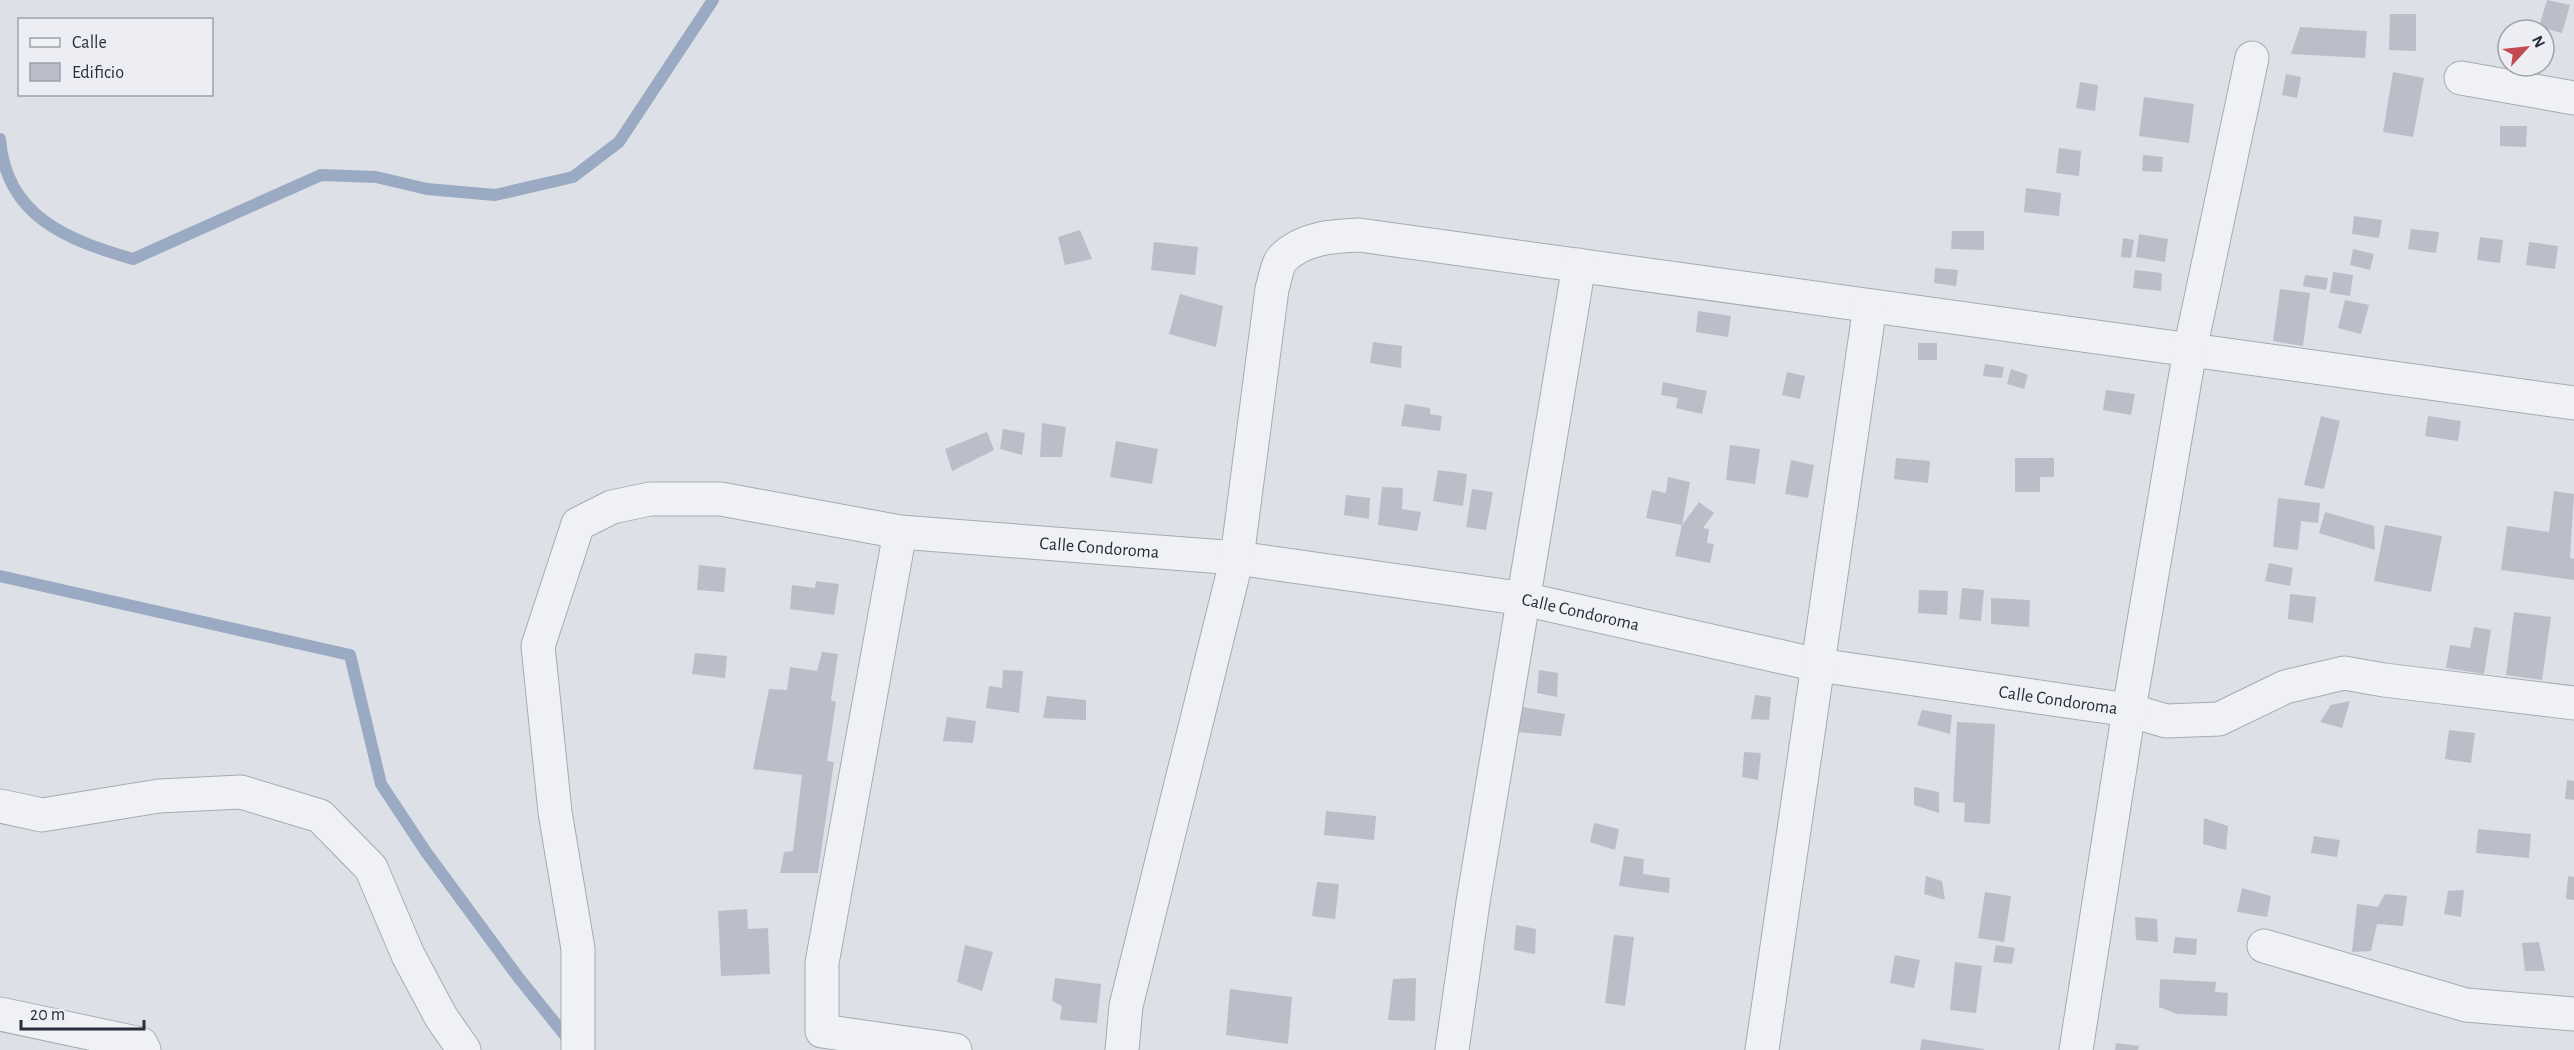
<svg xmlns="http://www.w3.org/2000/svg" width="2574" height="1050" font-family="'Alegreya Sans',sans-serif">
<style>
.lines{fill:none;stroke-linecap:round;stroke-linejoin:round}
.stream{stroke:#9aaac3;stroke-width:12}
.building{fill:#bbbec8}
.minor-casing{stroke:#a7aab3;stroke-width:35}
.minor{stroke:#eff1f4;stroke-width:33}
.labels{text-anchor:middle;stroke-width:4.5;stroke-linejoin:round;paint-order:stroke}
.street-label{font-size:18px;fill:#282d3b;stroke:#eceef4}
</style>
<rect width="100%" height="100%" fill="#dde0e6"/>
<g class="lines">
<!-- stream -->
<path class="stream" d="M0,139C6,217 68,240 133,259L321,175L376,177L427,189L495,195L573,177L619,142L713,0
M0,576L350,655L381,784L426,852L518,977L572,1044"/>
</g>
<!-- building -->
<path class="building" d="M2547,0L2570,5L2562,33L2539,27Z
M2390,14H2416V51L2389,50Z
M2300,27L2367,31L2365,58L2291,54Z
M2393,72L2424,78L2413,137L2383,132Z
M2286,74L2301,77L2297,98L2282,95Z
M2080,82L2098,85L2095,111L2076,108Z
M2144,97L2194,104L2189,143L2139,136Z
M2500,126H2527L2526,147L2500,146Z
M2059,148L2081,151L2079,176L2056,173Z
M2143,155L2163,157L2162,172L2142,171Z
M2026,188L2061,193L2059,216L2024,212Z
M2354,216L2382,220L2379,238L2352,234Z
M2411,229L2439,232L2436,253L2408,249Z
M1080,230L1092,259L1065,265L1058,237Z
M1952,231H1984V250L1951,249Z
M2139,234L2168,239L2165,262L2136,257Z
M2480,237L2503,240L2500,263L2477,260Z
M2123,238L2134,240L2131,258L2121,257Z
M1154,242L1198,247L1195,275L1151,270Z
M2529,242L2558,246L2555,269L2526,265Z
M2353,249L2374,254L2370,270L2350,265Z
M1935,268L1958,270L1956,286L1934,283Z
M2135,270L2162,273L2161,291L2133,288Z
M2333,272L2353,275L2350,296L2330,293Z
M2305,275L2328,278L2326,290L2303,286Z
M2280,289L2310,293L2303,346L2273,341Z
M1180,294L1223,306L1216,347L1169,334Z
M2345,300L2369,305L2361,334L2338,328Z
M1698,311L1731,316L1728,337L1696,332Z
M1373,342L1402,346L1401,368L1370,363Z
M1918,343H1937V360H1918Z
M1985,364L2004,367L2002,378L1983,376Z
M2011,369L2028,375L2024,389L2007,384Z
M1787,372L1805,376L1800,399L1782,395Z
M1663,382L1707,391L1702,414L1676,408L1678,398L1661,395Z
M2106,390L2135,394L2131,415L2103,410Z
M1405,404L1430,408V414L1442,416L1440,431L1401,426Z
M2321,416L2340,421L2324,489L2304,485Z
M2428,416L2461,421L2458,441L2425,436Z
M1042,423L1066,427L1062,457H1040Z
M1003,429L1025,433L1022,455L1000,449Z
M987,432L994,450L952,471L945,449Z
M1116,441L1158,449L1152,484L1110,477Z
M1730,445L1760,449L1755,484L1726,480Z
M1896,458L1930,461L1928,483L1894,479Z
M2015,458H2054V477H2040V492H2015Z
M1791,460L1814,465L1808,498L1785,494Z
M1438,470L1467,474L1463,506L1433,501Z
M1668,477L1690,482L1682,525L1646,518L1652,490L1666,493Z
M1382,487L1403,488L1402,509L1421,512L1417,531L1378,525Z
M1472,489L1493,492L1486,530L1466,527Z
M2554,491L2574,494L2570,558L2574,559V580L2501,570L2507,526L2549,532Z
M1346,495L1370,498L1369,519L1344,515Z
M2278,498L2320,503L2318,523L2301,521L2298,550L2273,547Z
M1699,502L1714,513L1703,528L1709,529L1707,543L1714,544L1710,563L1675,556L1682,525Z
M2325,512L2374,526L2375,550L2319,533Z
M2385,525L2442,536L2431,592L2374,581Z
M2269,563L2293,568L2290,586L2265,581Z
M699,565L726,568L724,592L697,590Z
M816,581L839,584L834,615L790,609L792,585L815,588Z
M1962,588L1984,590L1981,621L1959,619Z
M1919,590L1948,591L1947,615L1918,613Z
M2290,594L2316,597L2313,623L2288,619Z
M1991,598L2030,600L2029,627L1991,624Z
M2514,612L2551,617L2542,680L2506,675Z
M2474,627L2491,630L2484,674L2446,668L2450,645L2470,648Z
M822,652L838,654L831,700L836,702L827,761L834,762L818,873H780L784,852L793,851L802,775L753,769L769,689L787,690L790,667L817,671Z
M695,653L727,656L725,678L692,674Z
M1003,670L1023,671L1019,713L986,708L989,686L1002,688Z
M1539,670L1558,673L1557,697L1537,693Z
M1755,695L1771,697L1769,720L1751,719Z
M1047,696L1086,700V720L1043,718Z
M2350,701L2342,728L2320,722L2331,705Z
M1522,707L1565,714L1561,736L1518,732Z
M1922,710L1952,715L1950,734L1917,725Z
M947,717L976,721L973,743L943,741Z
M1957,722L1995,724L1990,824L1964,822L1965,803L1953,802Z
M2449,730L2475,733L2471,763L2445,759Z
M1744,752L1761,753L1758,780L1742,777Z
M2567,780L2574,781V800L2565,799Z
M1914,787L1939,792V813L1914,805Z
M1326,811L1376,816L1374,840L1324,835Z
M2204,818L2228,826L2226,850L2203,844Z
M1594,823L1619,829L1615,850L1590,842Z
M2478,829L2531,834L2529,858L2476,853Z
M2314,836L2340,840L2337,857L2311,853Z
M1624,856L1644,859L1643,874L1670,878L1669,893L1619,886Z
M1926,876L1942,881L1945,900L1924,894Z
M2568,876L2574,877V900L2566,899Z
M1317,882L1339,884L1335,919L1312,916Z
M2242,888L2271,896L2267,917L2237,912Z
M2464,890L2461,917L2444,914L2448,891Z
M1985,892L2011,896L2004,942L1978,938Z
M2385,894L2407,896L2403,926L2377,924L2371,951L2352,952L2357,904L2378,907Z
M747,909L748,929L768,928L770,974L721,976L718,911Z
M2135,917L2157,919L2158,942L2136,940Z
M1516,925L1536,929L1535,954L1514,950Z
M1614,935L1634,937L1625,1006L1605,1003Z
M2175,937L2197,939L2196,955L2173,953Z
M2539,942L2545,971H2525L2522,943Z
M965,945L993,952L982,991L957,982Z
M1996,945L2015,948L2012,964L1993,962Z
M1895,955L1920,960L1914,988L1890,983Z
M1955,962L1982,966L1976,1013L1950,1010Z
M1055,978L1101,984L1097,1023L1060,1020L1062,1006L1052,1001Z
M1416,978L1415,1021L1388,1020L1393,979Z
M2160,979L2216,982L2215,992L2228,993L2227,1016L2177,1014L2159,1007Z
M1230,989L1292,997L1288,1044L1226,1035Z
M1922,1039L1984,1049V1050H1920Z
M2116,1043L2139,1046L2138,1050H2115Z"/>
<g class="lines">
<defs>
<g id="minor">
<path d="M2461,78L2574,98"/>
<path d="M900,532L822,963V1031L955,1050"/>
<path d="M0,806L42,815L159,796L241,792L320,816L371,868L408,955L441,1017L464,1050"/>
<path d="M2264,946L2466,1005L2574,1014"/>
<path d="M0,1014L141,1044L144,1050"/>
<path id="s1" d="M578,1050V949L555,812L538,646L578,524L612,507L650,499H721L900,532L1237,558L1524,599L1818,665L2129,710L2166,721L2219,719L2285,687L2344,673L2384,680L2574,703"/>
<path d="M1122,1050L1126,1006L1237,558L1272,289C1275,280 1277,264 1283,258C1303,238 1333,236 1359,235L2574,403"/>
<path d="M1452,1050L1473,902L1579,265"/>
<path d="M1762,1050L1870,306"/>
<path d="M2076,1050L2129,710L2190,350L2252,58"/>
</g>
</defs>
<!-- minor casing -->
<use href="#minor" class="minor-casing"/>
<!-- minor -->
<use href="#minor" class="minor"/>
</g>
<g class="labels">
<!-- street labels -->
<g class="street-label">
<text dy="6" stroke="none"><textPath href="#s1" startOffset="1065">Calle Condoroma</textPath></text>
<text dy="6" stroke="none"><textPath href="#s1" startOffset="1551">Calle Condoroma</textPath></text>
<text dy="6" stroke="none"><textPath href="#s1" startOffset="2037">Calle Condoroma</textPath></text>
</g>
</g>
<!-- legend -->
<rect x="18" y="18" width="195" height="78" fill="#eceef4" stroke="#9ea1aa" stroke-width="1.5"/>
<rect x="30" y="38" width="30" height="9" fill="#eff1f4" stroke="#9ea1aa" stroke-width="1.5"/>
<text x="72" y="48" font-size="18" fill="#282d3b">Calle</text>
<rect x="30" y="63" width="30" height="18" fill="#bbbec8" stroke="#9ea1aa" stroke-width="1.5"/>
<text x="72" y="78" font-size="18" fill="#282d3b">Edificio</text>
<!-- north arrow -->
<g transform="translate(2526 48) rotate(63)"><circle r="28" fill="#eceef4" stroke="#9ea1aa" stroke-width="1.5"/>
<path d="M0-4.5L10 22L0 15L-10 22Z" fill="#c34a50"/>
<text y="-9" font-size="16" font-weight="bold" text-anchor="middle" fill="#282d3b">N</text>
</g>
<!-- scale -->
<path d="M21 1020v9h123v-9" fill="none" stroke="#282d3b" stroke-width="3"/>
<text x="30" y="1020" font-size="18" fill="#282d3b" stroke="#eceef4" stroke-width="4.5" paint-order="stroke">20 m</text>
</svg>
